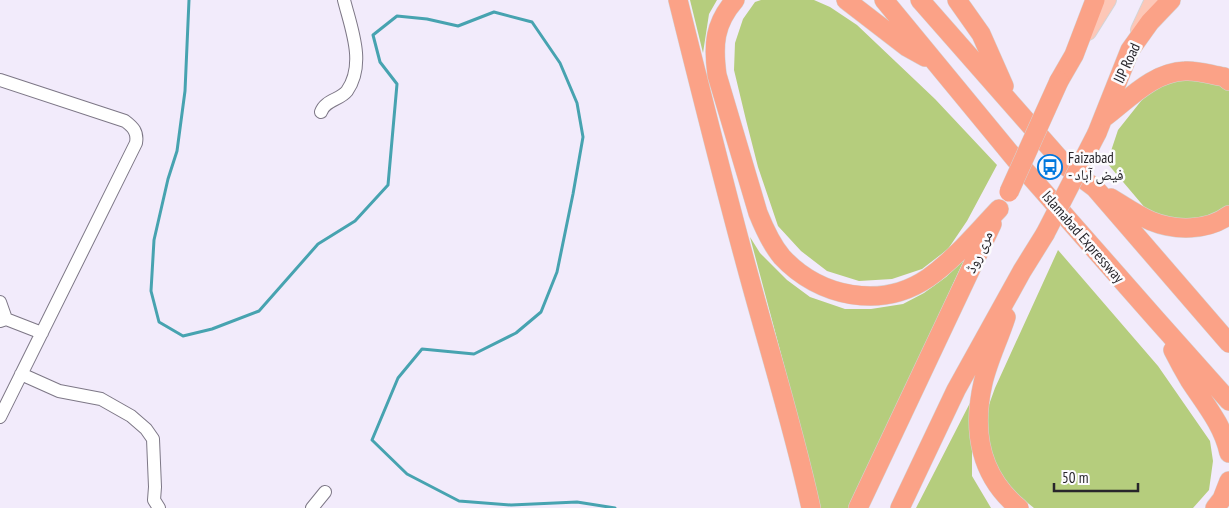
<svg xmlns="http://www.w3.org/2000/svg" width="1229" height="508" font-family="'PT Sans Narrow','Noto Naskh Arabic',sans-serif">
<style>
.green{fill:#b5cd7d}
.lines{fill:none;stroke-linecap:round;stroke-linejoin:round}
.stream{stroke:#47a3b0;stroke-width:3}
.minor-casing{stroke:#7d7786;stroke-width:14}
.major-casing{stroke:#d4d4d5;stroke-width:18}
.highway-casing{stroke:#d4d4d5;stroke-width:20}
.minor{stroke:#fff;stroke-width:12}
.major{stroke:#fdc7b7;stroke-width:16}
.highway{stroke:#fba287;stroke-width:19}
.highway-bridge-casing{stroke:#d4d4d5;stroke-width:20;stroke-linecap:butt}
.highway-bridge{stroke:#fba287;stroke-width:19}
.labels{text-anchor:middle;stroke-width:5;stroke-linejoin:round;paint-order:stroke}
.street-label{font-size:15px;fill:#28262b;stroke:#fcfbfe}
.poi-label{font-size:15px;fill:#28262b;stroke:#fcfbfe;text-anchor:start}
</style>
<rect width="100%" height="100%" fill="#f2ebfb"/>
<!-- green -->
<path class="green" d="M690,0H717L709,14L703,53Z
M761,0H814L830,7L857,25L935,99L997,165L967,221L948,249L922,269L892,279L859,281L827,271L801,251L778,226L758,167L746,120L734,70L735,43L743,19L755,2Z
M1200,79L1220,84L1229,91V207L1206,219H1169L1146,209L1107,163L1118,130L1149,91L1172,80Z
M750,237L760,253L787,280L810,297L845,309H871L903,304L924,293L946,277L964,260L850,508H819L812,471Z
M1058,250L1158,366L1210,441L1213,461L1209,490L1193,508H1034L1014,492L995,467L988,439L986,413L995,388Z
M972,399V476L991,508H916Z"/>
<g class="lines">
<!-- stream -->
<path class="stream" d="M189,0L185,91L177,151L168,179L154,240L151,291L159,322L183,336L212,329L259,311L318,244L355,221L388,185L397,84L380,62L373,35L397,16L427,19L458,26L494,12L532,22L560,63L577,103L583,137L573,194L557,272L541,312L516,333L474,354L422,349L398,378L372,440L407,474L459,501L511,505L577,502L615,508"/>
<defs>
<path id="minor" d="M0,80L125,121C133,127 138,132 136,143L0,417
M321,112C325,100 340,100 347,91C366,64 351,28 344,0
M0,302L6,319
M0,321L6,319L42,333
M21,374L59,391L101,399L131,416L146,429L153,439L155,487L154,500L159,508
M312,508L325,492"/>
<path id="major" d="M1139,30L1153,0
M1088,32L1108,0"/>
<path id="highway" d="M678,0C701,92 724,185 749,276C770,353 794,430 811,508
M735,0C714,24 713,45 717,75L758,213C764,228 771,244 782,257C819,297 881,310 928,278C955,259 977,232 999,209
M846,0L907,47L925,57
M884,0L1015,159L1155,318L1229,401
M920,0L1067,167L1095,188L1229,343
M957,0L981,34L1004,86
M1059,81L1074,55L1095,0
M1105,117C1129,99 1153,72 1185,71C1198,70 1211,75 1224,77L1229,81
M1097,133L1130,50L1150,22L1171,0
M1111,198C1124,206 1137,215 1151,221C1175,231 1208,231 1229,215
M1006,317C999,339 988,361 983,383C972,431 980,476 1019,508
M1173,350C1178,360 1184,371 1190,381C1205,404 1223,425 1229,453
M858,508L992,224
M900,508L956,390L1022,271L1045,234
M1215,508L1222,499L1229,481"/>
</defs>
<!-- minor casing -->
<use href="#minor" class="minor-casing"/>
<!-- major casing -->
<use href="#major" class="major-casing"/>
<!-- highway casing -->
<use href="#highway" class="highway-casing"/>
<!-- minor -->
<use href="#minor" class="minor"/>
<!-- major -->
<use href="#major" class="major"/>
<!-- highway -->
<use href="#highway" class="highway"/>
<defs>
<path id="highway-bridge" d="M1009,192L1059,81
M1045,234L1097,133"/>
</defs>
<!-- highway-bridge casing -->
<use href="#highway-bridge" class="highway-bridge-casing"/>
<!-- highway-bridge -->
<use href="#highway-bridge" class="highway-bridge"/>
</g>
<!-- icons -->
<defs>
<symbol id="bus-ring" viewBox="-11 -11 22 22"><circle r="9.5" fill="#fcfbfe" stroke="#0077de" stroke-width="1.5"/><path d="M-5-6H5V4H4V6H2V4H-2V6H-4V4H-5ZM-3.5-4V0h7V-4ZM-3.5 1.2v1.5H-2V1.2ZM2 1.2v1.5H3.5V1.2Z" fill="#0077de"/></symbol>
</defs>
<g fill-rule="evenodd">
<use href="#bus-ring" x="1036" y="153" width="28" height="28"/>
</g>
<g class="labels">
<!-- street labels -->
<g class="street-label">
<text transform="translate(1127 63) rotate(-65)" y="5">IJP Road</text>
<text transform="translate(1083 237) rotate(49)" y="5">Islamabad Expressway</text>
<text transform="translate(979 252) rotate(-65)" y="5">مری روڈ</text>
</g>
<!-- poi labels -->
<g class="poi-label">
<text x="1068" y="163">Faizabad<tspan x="1068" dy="17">- فیض آباد</tspan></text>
</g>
</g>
<!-- scale -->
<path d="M1054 483v8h84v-8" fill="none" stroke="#28262b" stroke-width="2.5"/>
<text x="1062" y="483" font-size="15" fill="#28262b" stroke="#fcfbfe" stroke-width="4" paint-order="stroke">50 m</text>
</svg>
